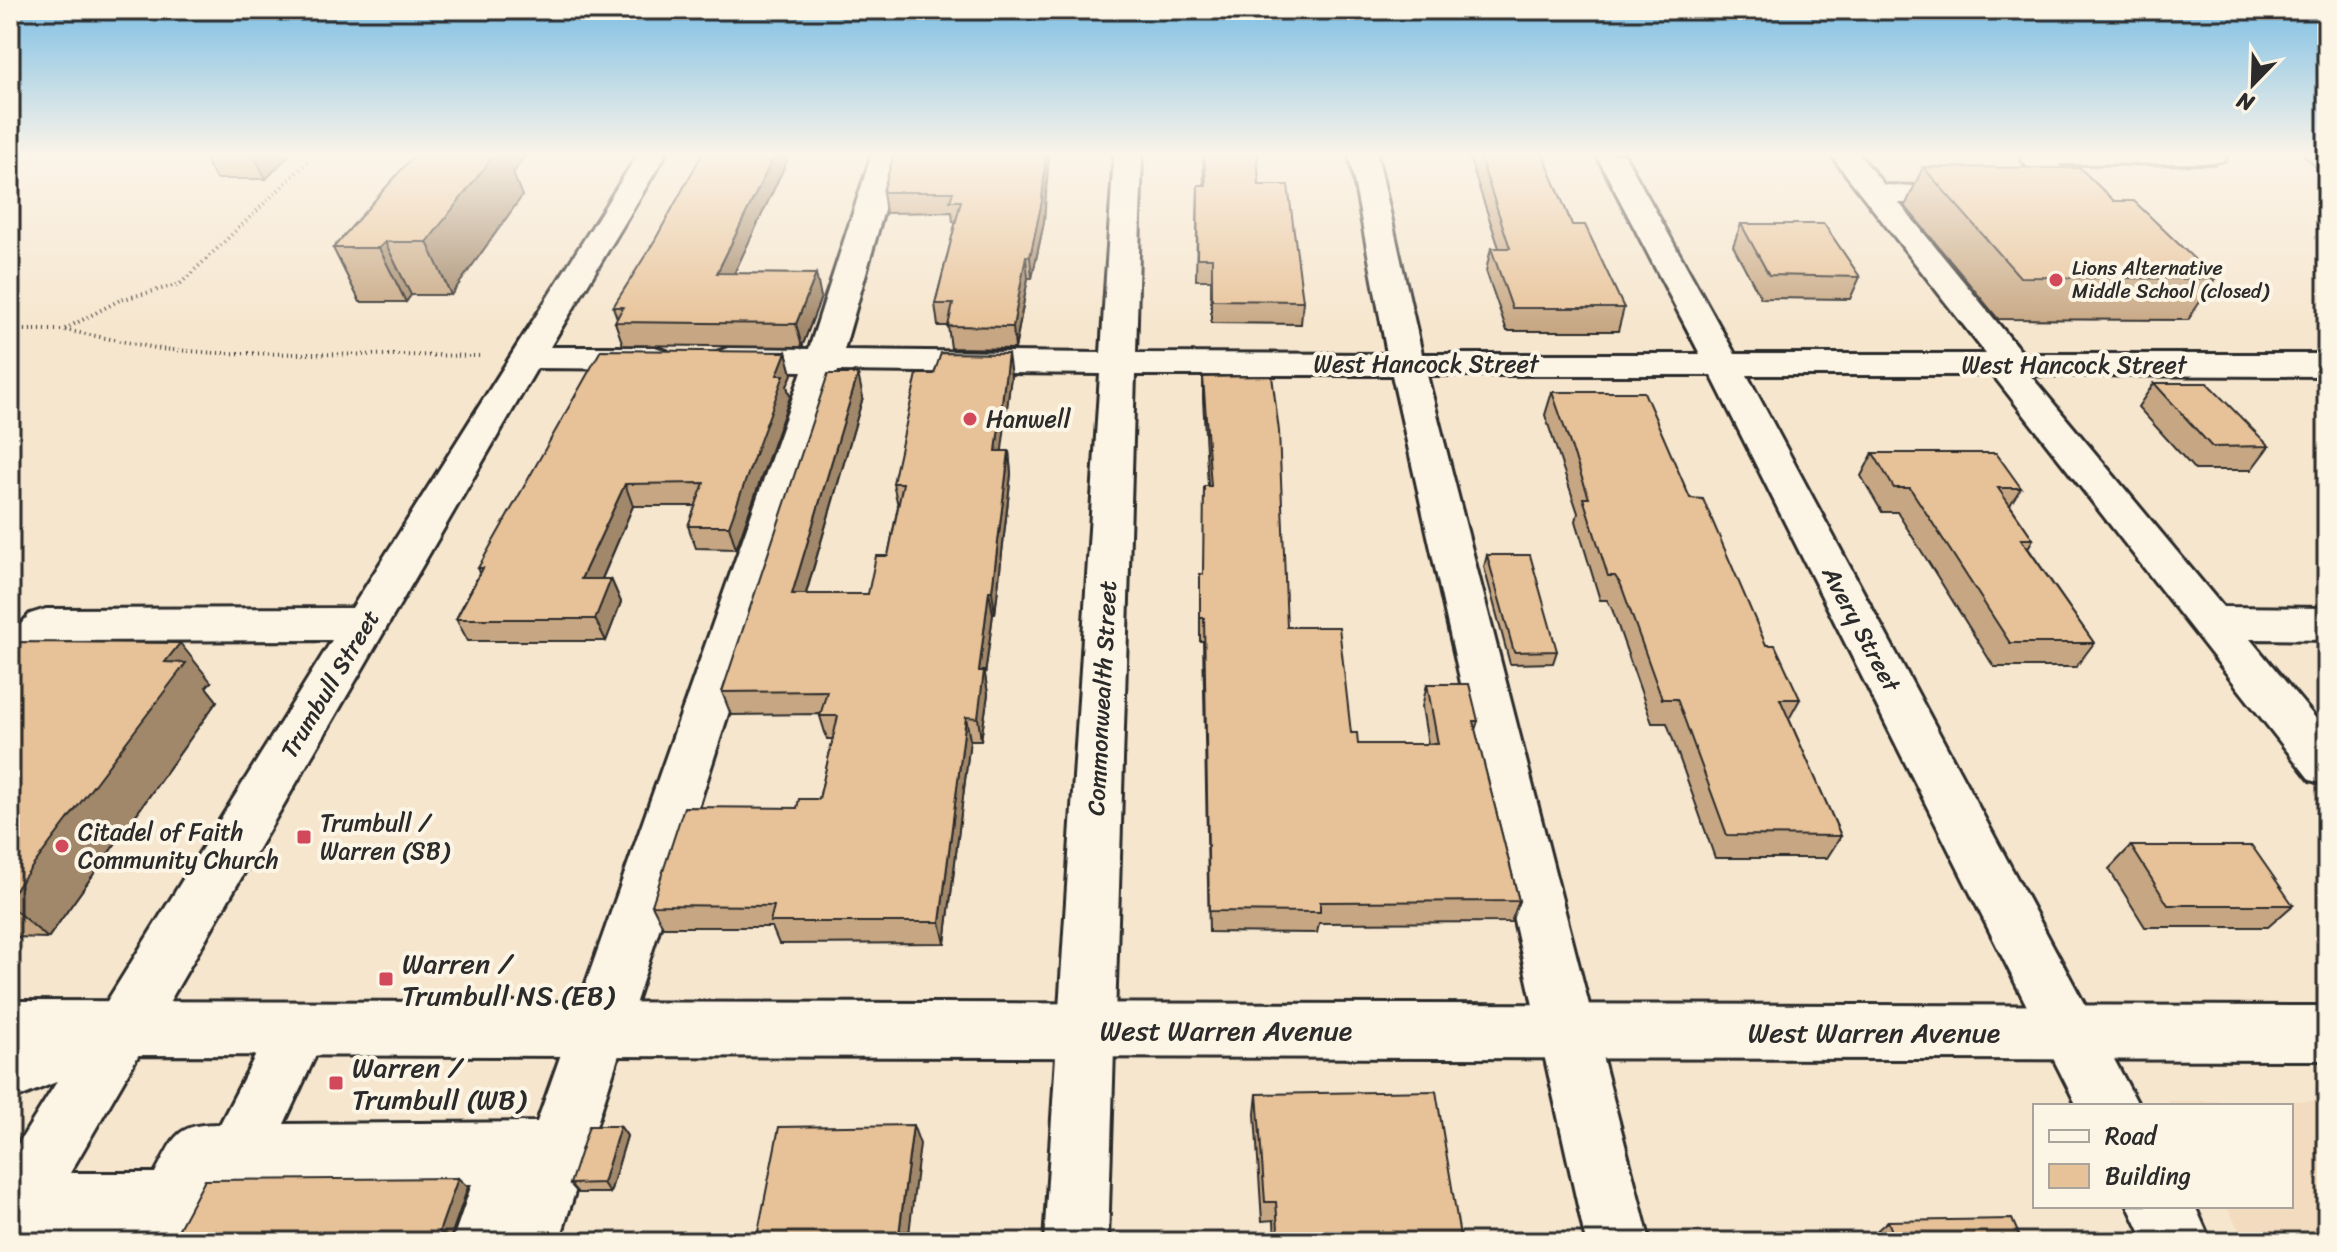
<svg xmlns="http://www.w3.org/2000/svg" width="2337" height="1252" font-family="Sriracha,sans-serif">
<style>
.built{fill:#f2dbbe}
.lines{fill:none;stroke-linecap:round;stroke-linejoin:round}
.minor-casing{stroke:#2b2b2b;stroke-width:6}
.major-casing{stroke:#2b2b2b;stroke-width:6}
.path{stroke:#2b2b2b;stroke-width:4;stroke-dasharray:1 4;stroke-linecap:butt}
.minor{fill:#fcf5e5;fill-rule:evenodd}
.major{fill:#fcf5e5;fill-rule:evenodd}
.wall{fill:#c7a783;stroke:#2b2b2b;stroke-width:2}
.shaded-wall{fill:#a2886a;stroke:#2b2b2b;stroke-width:2}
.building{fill:#e7c298;stroke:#2b2b2b;stroke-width:2}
.poi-dot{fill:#d1495b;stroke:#fcf5e5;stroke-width:3}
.labels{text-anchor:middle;stroke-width:8;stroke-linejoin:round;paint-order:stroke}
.far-poi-label{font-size:20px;fill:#2b2b2b;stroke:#fcf5e5;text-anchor:start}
.street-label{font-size:24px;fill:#2b2b2b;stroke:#fcf5e5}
.poi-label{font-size:24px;fill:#2b2b2b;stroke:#fcf5e5;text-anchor:start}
.near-poi-label{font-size:28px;fill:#2b2b2b;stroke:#fcf5e5;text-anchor:start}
.near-street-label{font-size:28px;fill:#2b2b2b;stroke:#fcf5e5}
</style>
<rect width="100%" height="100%" fill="#f6e6ce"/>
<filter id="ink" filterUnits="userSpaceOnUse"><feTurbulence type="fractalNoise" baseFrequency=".0125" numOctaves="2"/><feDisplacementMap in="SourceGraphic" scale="16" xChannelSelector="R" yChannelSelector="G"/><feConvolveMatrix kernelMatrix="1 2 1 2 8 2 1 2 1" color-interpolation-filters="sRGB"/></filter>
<g filter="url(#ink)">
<!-- built -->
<path class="built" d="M2168,1101H2327V1242H2246L2226,1206H2291V1106H2171Z"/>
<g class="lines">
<defs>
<path id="minor" d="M638,154H666L550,347H655L667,351L673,358L667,365L655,369L537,368L70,1173H155C175,1137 175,1124 220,1124L279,1010L299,1002L319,1010L328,1029L284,1124L537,1122L802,371L728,370L716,366L710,359L716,352L728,348L809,349L872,154H900L844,350L1101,353L1114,154H1142L1136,353L1387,354L1349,154H1377L1422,354H1700L1596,154H1624L1735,354H1986L1830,154H1859L1884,185L1982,188L1986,194L1982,200L1971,203H1899L2023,354H2327V376L2030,375L2223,607L2327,608V640L2250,639L2327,732V785L2310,780L1993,375H1747L2139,1106H2077L1711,375H1427L1650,1242H1586L1392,375H1135L1108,1242H1044L1100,374L838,371L559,1242H452L472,1184L216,1186L187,1242H121L123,1236H34L24,1242H10V1157L332,640L58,641L26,677L10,682V636L30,614L46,609L352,608Z
M2020,154H2228L2224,160L2214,163L2058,164L2088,195L2084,201L2052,204L2041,201L2037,195L2041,189L2048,187L2023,162Z
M2305,154H2327V169L2317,166Z
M2128,1206H2195L2211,1242H2145Z"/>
<path id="major" d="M10,1001L2327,1006V1060L122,1055L10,1101Z"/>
</defs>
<!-- minor casing -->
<use href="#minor" class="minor-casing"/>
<!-- major casing -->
<use href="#major" class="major-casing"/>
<!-- path -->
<path class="path" d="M65,329L120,300L180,284L316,154
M10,330H65L161,349L216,353L483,356"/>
<!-- minor -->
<use href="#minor" class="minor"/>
<!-- major -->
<use href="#major" class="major"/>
</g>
<!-- wall -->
<path class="wall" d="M202,154H290L266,179H216Z
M894,154L1044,222L1032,278H1028L1015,349L951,348L948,326H938L935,304L956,222H953L952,212L886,213L883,192Z
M1203,154H1257L1259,185L1303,301L1301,324L1211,323V280H1196L1198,185H1204Z
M1468,154H1543L1572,225L1624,308L1618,331H1507L1486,271L1491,248H1499Z
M787,161L734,273L821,297L802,347L623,345L615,322L617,318L613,307Z
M1923,167L2114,201L2215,279L2188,320L1998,319L1905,206Z
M513,173L522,196L451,295H411L406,302H360L333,248Z
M1741,224L1860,277L1850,299L1761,298L1733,246Z
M786,352L792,374L787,386L790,397L736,549L696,548L688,526L696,506H633L602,579H611L621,602L606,641H468L456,619L480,572L478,568Z
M1011,376L1001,451H1009L1011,474L995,614H993L985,675L988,694L981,740H970L945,943L779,944L772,927H663L652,905L797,808L819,799L833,739H827L820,716L821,714L731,715L722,692L863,397L806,594H868L888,556L898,506L893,483Z
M1203,377L1287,627L1358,744H1428L1422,707L1427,684L1478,721L1475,730L1519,901L1511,922L1319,923L1317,933L1209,932L1203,641H1200V574H1203L1208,486L1203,399Z
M2154,383L2269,446L2251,470H2195L2138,407Z
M1552,392L1690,498L1766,645L1800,699L1789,719L1841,836L1827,858H1715L1667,723H1652L1612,609L1607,600H1600L1576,521L1578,513L1545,415Z
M1873,453L2021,488L2010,505L2033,539L2028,548L2094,643L2076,667H1994L1897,512H1882L1861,476Z
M1487,555L1557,651L1553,663L1510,664L1484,567Z
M10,642L211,682L206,687L217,701L48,938L10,937Z
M2131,846L2293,905L2268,927H2145L2109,869Z
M1257,1094L1461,1242H1275L1274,1220L1262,1221L1255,1114Z
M620,1126L627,1136L610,1193H578L570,1184Z
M1888,1221L2022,1242H1870L1868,1238Z"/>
<!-- shaded-wall -->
<path class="shaded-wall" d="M253,154H290L266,179Z
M479,154H527L513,173L522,196L451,295L427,242Z
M775,154H786L787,161L724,295L717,273Z
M1046,154H1049L1044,222L1032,278L1030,257Z
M385,242L411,295L406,302L379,248Z
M1026,256L1028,278L1015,349L1013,327Z
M816,274L821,297L802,347L796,324Z
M786,352L792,374L787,386L790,397L736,549L729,526L777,375Z
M1008,354L1011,376L999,474L996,451Z
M858,374L863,397L799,617L792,594Z
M1009,451L1011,474L995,614L992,591Z
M625,484L633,506L592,602L581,579Z
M611,579L621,602L606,641L595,619Z
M989,591L993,614L985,675L988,694L981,740L978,718L979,671Z
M180,643L211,682L206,687L217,701L48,938L10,906V896L165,662Z
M966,717L970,740L945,943L940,922Z
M913,1125L920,1144L908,1242H898Z
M620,1126L627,1136L610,1193L603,1183Z
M458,1178L468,1187L450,1239L454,1242H445L439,1232Z"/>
<!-- building -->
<path class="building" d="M415,154H495L427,242H385L379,248H333Z
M702,154H775L717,273L816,274L796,324L615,322L623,307H613L655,240Z
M894,154H1046L1042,201L1030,257L1026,256L1013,327L948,326L953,304H935L961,201H950L953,192H883Z
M1204,154H1257L1259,185H1288L1303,301L1212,300V258H1197L1198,185H1206Z
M1479,154H1543L1572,225H1585L1624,308H1512L1491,248H1510Z
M1923,167L2080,168L2114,201H2134L2215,279L2020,277Z
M1741,224H1824L1860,277L1769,275Z
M601,350L786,352L777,375H784L729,526H688L704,483L625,484L581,579H611L595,619H456L483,568H478Z
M941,353L1008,354L996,451H1009L992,591H989L979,671H984L978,718L966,717L940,922H770L774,906L652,905L684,807L797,808L799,799H819L838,716H820L827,691L722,692L828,374H858L792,594H868L876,556H888L903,483H893L917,374H934Z
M1272,376L1279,431L1287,627H1339L1351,733H1357L1358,744H1438L1427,684H1469L1478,721H1473L1519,901L1320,902V912L1209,911L1204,618H1200V574H1203L1204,486H1211L1203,377Z
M2154,383H2207L2269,446L2212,447Z
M1552,392H1644L1690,498L1703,499L1766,645H1775L1800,699H1780L1841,836L1727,835L1677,699H1662L1621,585L1615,576H1608L1583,498H1589Z
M1873,453H1996L2021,488H1998L2033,539H2021L2094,643H2010L1910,488H1894Z
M1487,555H1530L1557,651L1514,652Z
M10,642L180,643L165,662L186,663L10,896Z
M2131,846H2252L2293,905H2168Z
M1436,1091L1461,1242H1279L1276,1202H1265L1257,1094Z
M913,1125L898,1242H756L779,1127Z
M589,1126H620L603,1183L570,1184Z
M458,1178L439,1232L447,1236L445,1242H143L146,1236L176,1234L205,1180Z
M2012,1219L2022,1242H1896L1888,1221Z"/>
</g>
<!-- sky -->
<linearGradient id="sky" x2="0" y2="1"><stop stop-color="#7ebfe4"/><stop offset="0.47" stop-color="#fbf4e9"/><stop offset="1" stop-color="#fbf4e9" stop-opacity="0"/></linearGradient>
<rect width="2337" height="329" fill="url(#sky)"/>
<!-- markers -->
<g class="poi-dot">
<circle cx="2056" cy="280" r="8"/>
<circle cx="970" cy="419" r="8"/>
<rect x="296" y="829" width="16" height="16" rx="4"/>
<circle cx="62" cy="846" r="8"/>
<rect x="378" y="971" width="16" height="16" rx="4"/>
<rect x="328" y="1075" width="16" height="16" rx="4"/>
</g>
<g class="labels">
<!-- far-poi labels -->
<g class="far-poi-label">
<text x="2072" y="275">Lions Alternative<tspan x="2072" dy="23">Middle School (closed)</tspan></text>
</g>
<!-- street labels -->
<g class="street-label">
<text x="1426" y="372">West Hancock Street</text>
<text x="2074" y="373">West Hancock Street</text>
<text transform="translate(1861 629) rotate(62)" y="8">Avery Street</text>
<text transform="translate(330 684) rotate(-59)" y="8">Trumbull Street</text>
<text transform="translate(1102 698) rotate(-87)" y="8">Commonwealth Street</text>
</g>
<!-- poi labels -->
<g class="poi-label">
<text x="986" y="427">Hanwell</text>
<text x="320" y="831">Trumbull /<tspan x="320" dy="28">Warren (SB)</tspan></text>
<text x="78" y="840">Citadel of Faith<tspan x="78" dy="28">Community Church</tspan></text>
</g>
<!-- near-poi labels -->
<g class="near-poi-label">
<text x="402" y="973">Warren /<tspan x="402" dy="32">Trumbull NS (EB)</tspan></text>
<text x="352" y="1077">Warren /<tspan x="352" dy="32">Trumbull (WB)</tspan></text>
</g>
<!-- near-street labels -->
<g class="near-street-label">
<text x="1226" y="1040">West Warren Avenue</text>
<text x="1874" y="1042">West Warren Avenue</text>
</g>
</g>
<!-- margin -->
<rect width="2337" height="1252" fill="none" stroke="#fcf5e5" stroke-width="40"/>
<rect x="20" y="20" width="2297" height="1212" fill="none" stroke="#2b2b2b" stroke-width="3" filter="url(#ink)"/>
<!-- legend -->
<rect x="2033" y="1104" width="260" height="104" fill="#fcf5e5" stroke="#a8a49b" stroke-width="2"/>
<rect x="2049" y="1130" width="40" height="12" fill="#fcf5e5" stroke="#a8a49b" stroke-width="2"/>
<text x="2105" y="1144" font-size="24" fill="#2b2b2b">Road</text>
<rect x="2049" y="1164" width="40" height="24" fill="#e7c298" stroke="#a8a49b" stroke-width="2"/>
<text x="2105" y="1184" font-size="24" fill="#2b2b2b">Building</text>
<!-- north arrow -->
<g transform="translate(2253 84) rotate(203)" stroke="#fcf5e5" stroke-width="6" paint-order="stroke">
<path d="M0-6L14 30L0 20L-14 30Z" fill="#2b2b2b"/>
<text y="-12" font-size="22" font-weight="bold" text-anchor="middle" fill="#2b2b2b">N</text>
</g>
</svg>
